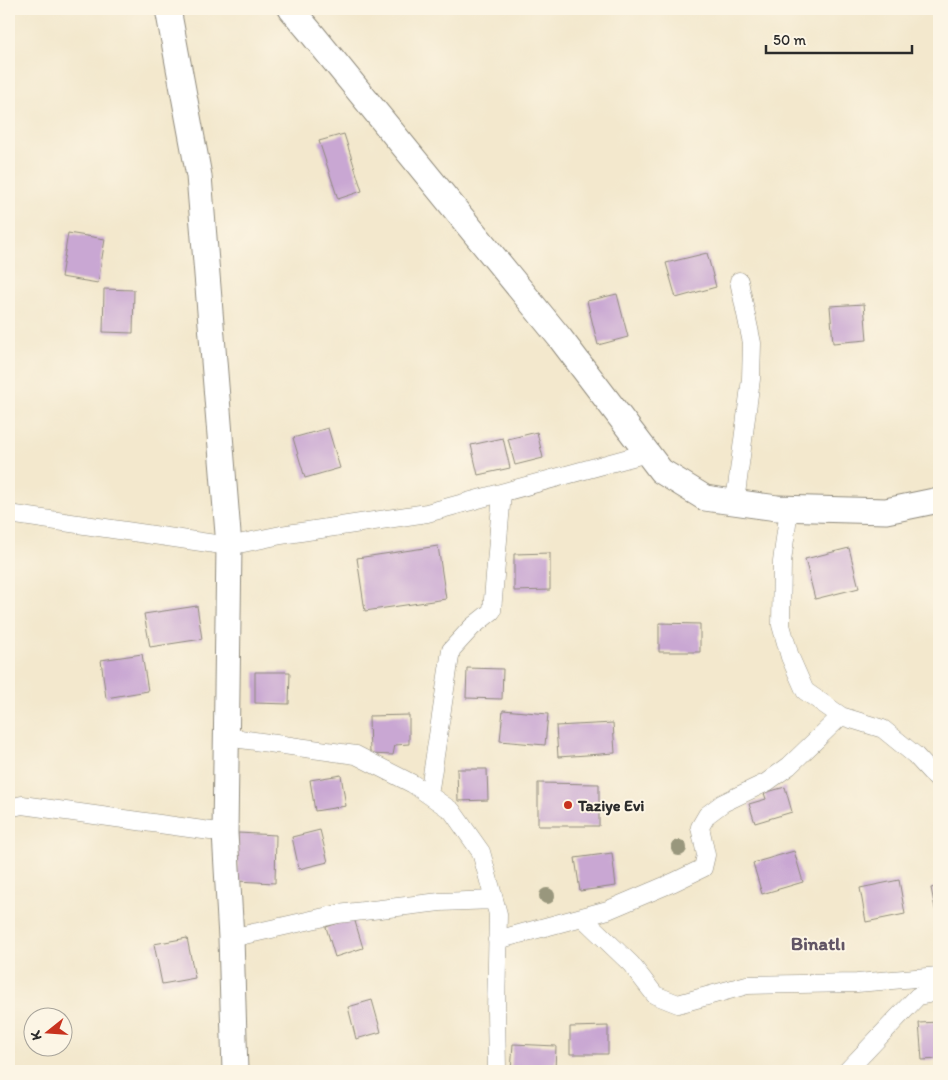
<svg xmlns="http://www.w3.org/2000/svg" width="948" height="1080" font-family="Itim,sans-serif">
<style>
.building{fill:#c9a7d3}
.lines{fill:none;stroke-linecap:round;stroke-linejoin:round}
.street-casing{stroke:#8f8a7c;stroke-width:19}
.secondary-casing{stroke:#8f8a7c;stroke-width:27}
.street{stroke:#fff;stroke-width:18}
.secondary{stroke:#fff;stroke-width:25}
.tree{fill:#99977d}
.poi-dot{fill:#c8321e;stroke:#fcf5e5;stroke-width:2}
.labels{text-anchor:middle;stroke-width:4;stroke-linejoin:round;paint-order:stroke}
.poi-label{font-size:16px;font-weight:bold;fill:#2b2b2b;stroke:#fcf5e5;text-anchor:start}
.quarter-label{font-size:19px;font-weight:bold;fill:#625666;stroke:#fcf5e5}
</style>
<rect width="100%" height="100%" fill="#fcf5e5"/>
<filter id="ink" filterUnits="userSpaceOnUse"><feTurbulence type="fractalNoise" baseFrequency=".02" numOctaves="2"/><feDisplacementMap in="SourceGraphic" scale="10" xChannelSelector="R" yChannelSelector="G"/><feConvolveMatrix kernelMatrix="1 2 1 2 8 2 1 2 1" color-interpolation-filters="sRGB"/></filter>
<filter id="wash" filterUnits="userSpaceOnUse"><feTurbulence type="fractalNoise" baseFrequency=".0096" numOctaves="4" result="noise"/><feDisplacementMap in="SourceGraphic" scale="20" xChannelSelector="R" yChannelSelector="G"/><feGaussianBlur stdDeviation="1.12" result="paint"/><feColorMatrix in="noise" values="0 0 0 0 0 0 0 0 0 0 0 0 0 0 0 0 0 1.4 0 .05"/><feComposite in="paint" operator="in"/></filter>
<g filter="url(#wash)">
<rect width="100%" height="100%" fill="#f3e8cd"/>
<g id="blocks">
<!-- building -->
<path class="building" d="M344,134L362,191L338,199L319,141Z
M68,233L105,239L98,283L61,277Z
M707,253L716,287L676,298L666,263Z
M104,289L134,290L133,333L103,332Z
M617,294L628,337L598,345L587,301Z
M864,304L867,340L833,343L830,306Z
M328,428L340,468L305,478L293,438Z
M537,432L543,458L515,465L508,439Z
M503,438L510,468L478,475L471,445Z
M438,546L446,599L365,611L357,558Z
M849,548L859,588L815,599L805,559Z
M550,553V590L514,591V554Z
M197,606L202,639L150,647L144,614Z
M659,623L700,624V652H659Z
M142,654L148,691L106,698L101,660Z
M467,668L503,669L502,699L466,698Z
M255,672H290L289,704L255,703Z
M503,710L548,714L545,745L500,741Z
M409,715V744L395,745L393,755L370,754L369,716Z
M613,723L615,753L558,757L556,726Z
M457,769H487L488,800L458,801Z
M341,775L346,806L315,811L310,780Z
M538,783L599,784V826H538Z
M785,787L792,812L755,823L749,804L766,799L764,793Z
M320,830L328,862L299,869L292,837Z
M238,833L276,835L275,883L237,881Z
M794,851L803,882L762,894L753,863Z
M612,853L616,886L580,891L575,858Z
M899,880L905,914L866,922L860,888Z
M939,886V918H937L931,888Z
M354,918L363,948L335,957L326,927Z
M187,938L195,978L162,984L154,944Z
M372,1000L381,1032L356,1039L348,1007Z
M939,1022V1059L922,1060L919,1023Z
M608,1026V1054H570V1027Z
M513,1044L556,1046L555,1071H511Z"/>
</g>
</g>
<g filter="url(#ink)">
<use href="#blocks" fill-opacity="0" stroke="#8f8a7c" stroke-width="1"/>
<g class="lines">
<defs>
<path id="street" d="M735,502L751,379L752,343L739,281
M789,508L782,562L781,625L790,657L805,691L841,716L883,729L915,755L939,781
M9,514L229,546L281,535L427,513L647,453
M226,737L356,755L413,784L452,811L481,852L498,914L496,1011L497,1071
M429,795L451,650L472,627L492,611L502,493
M9,808L22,805L225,833
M582,917L631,964L655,995L678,1004L747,985L857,983L939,976
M231,938L338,914L440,902L494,900
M497,940L608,910L674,882L703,868L706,855L700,827L707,815L723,803L767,782L789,766L841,716
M847,1071L918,996L939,992"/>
<path id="secondary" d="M168,9L199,176L229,546L225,833L231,938L235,1071
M291,9L313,35L560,338L661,471L705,498L777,508L886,511L939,500"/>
</defs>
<!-- street casing -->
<use href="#street" class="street-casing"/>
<!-- secondary casing -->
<use href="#secondary" class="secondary-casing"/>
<!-- street -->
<use href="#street" class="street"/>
<!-- secondary -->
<use href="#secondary" class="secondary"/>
</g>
<!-- trees -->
<g class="tree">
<circle cx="679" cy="848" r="8"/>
<circle cx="547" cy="896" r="8"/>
</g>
</g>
<!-- markers -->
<circle class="poi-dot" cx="568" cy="805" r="5"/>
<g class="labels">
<!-- poi labels -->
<g class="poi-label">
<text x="578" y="811">Taziye Evi</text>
</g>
<!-- quarter labels -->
<g class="quarter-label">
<text x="818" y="950">Binatlı</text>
</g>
</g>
<!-- margin -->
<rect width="948" height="1080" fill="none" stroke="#fcf5e5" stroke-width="30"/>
<!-- north arrow -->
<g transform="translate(48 1032) rotate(253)"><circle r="24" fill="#fcf5e5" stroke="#a8a49b"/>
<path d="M0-4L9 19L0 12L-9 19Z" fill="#c8321e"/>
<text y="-8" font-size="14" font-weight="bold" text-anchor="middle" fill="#2b2b2b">K</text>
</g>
<!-- scale -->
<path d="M766 45v8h146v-8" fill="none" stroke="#2b2b2b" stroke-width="2.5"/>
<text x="773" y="45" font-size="15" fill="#2b2b2b" stroke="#fcf5e5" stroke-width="4" paint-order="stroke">50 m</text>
</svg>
